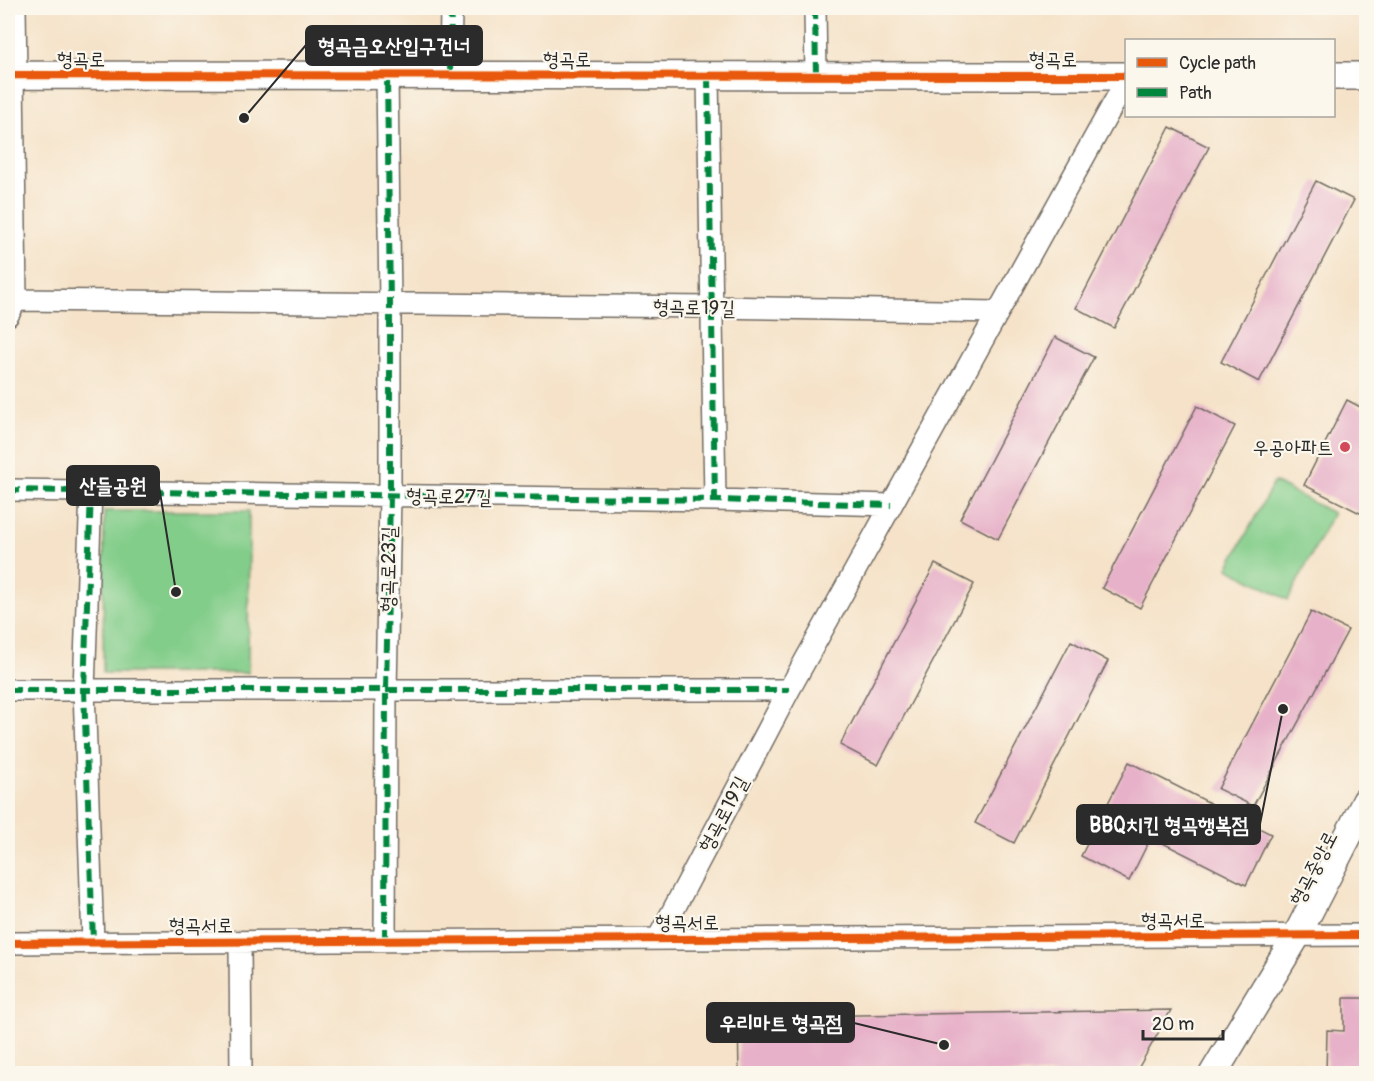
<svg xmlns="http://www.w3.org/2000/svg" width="1374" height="1081" font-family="Pangolin,'Poor Story',sans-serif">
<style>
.green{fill:#83cd8a;stroke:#577c5a;stroke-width:1.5}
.building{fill:#e7b2c9}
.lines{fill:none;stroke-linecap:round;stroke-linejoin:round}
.minor-casing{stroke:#726b62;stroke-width:24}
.tertiary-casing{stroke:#726b62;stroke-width:30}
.minor{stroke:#fff;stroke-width:21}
.tertiary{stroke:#fff;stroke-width:27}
.quiet{stroke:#00873e;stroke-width:6;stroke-dasharray:12 6;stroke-linecap:butt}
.cycleway-casing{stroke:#fbf7ec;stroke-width:11}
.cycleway{stroke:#e8590c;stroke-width:8}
.poi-dot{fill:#d1495b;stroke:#fbf7ec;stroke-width:2}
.labels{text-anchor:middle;stroke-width:4.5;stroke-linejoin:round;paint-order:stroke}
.street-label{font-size:20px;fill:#2b2b2b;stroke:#fbf7ec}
.poi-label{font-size:20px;fill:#2b2b2b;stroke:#fbf7ec;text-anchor:end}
.leader{fill:none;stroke:#2b2b2b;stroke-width:2}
.callout-dot{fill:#2b2b2b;stroke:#fbf7ec;stroke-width:2}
.callout{fill:#2b2b2b;stroke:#2b2b2b;stroke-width:2}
.callout-label{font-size:21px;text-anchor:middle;font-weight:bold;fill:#fff}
</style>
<rect width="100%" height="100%" fill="#fbf7ec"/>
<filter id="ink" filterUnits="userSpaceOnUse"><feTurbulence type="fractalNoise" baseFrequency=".0167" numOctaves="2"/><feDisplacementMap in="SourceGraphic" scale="12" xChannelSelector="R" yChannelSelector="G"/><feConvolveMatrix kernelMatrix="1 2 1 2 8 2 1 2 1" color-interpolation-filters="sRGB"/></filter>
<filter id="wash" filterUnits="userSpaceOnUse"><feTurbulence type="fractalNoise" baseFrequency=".008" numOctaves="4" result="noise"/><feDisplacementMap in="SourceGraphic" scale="24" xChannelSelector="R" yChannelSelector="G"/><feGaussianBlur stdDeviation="1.35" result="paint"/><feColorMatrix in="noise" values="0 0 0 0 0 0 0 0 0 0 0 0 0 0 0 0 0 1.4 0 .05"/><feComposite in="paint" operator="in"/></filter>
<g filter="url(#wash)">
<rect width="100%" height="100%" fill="#f5e2c8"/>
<!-- green -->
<path class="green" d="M1274,482L1333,513L1288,600L1228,568Z
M104,511H249L248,673H103Z"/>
<g id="blocks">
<!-- building -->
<path class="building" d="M1170,127L1209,147L1114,328L1076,308Z
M1316,181L1354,200L1259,382L1221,362Z
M1055,337L1094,357L998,539L960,519Z
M1347,400L1366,410V516L1304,485Z
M1197,406L1235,426L1140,608L1102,588Z
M935,564L974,584L878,765L840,745Z
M1311,612L1348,630L1253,806L1218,789Z
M1071,641L1108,661L1014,843L975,823Z
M1129,762L1271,834L1246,885L1151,837L1129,881L1081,856Z
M1344,998H1366V1074H1326L1327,1030L1344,1031Z
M1171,1010L1135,1074H739L738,1017Z"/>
</g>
</g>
<g filter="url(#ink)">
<use href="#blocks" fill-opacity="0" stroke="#726b62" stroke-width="1.5"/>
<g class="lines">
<defs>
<path id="minor" d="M815,8L816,76
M450,75L451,8
M708,76L715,500
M16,300L712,307L998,312
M8,315L16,300L13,75
M8,490L715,500L891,505
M91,491L84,690L93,942
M8,690H789
M658,939L789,690L1126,81
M385,940L386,690L390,496V304L387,75
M240,942L241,1074
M8,943L1366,935"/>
<path id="tertiary" d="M12,8L13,75
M1334,76H1366
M8,77L13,75L1126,76
M1213,1074L1297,935L1366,801"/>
</defs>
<!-- minor casing -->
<use href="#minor" class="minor-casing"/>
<!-- tertiary casing -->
<use href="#tertiary" class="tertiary-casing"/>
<!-- minor -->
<use href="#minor" class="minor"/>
<!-- tertiary -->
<use href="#tertiary" class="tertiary"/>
<!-- quiet -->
<path class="quiet" d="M815,8L816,76
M450,75L451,8
M708,76L715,500
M8,490L715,500L891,505
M91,491L84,690L93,942
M8,690H789
M385,940L386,690L390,496V304L387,75"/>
<defs>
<path id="cycleway" d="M8,77L13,75L1126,76
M8,943L1366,935"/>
</defs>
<!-- cycleway casing -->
<use href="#cycleway" class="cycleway-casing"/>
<!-- cycleway -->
<use href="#cycleway" class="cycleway"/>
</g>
</g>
<!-- markers -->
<circle class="poi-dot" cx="1345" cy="447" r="6"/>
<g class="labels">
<!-- street labels -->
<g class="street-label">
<text x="81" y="66">형곡로</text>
<text x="567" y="66">형곡로</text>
<text x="1053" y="66">형곡로</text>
<text transform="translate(694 307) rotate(1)" y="7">형곡로19길</text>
<text transform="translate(449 496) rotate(1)" y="7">형곡로27길</text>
<text transform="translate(388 569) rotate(-89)" y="7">형곡로23길</text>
<text transform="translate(723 814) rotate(-62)" y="7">형곡로19길</text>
<text transform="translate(1313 868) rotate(-63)" y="7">형곡중앙로</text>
<text x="1173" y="927">형곡서로</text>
<text x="687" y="929">형곡서로</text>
<text x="201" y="932">형곡서로</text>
</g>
<!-- poi labels -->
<g class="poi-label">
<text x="1333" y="454">우공아파트</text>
</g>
</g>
<!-- callouts -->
<path class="leader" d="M244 118L306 45M176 592L159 486M1283 709L1260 824M944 1045L854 1023"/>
<g class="callout-dot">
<circle cx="244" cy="118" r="6"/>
<circle cx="176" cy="592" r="6"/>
<circle cx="1283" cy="709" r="6"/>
<circle cx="944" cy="1045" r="6"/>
</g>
<g class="callout">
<rect x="306" y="26" width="176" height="39" rx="6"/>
<rect x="67" y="466" width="92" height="39" rx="6"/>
<rect x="1077" y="805" width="183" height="39" rx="6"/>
<rect x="707" y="1003" width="147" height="39" rx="6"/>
</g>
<g class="callout-label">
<text x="394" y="53">형곡금오산입구건너</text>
<text x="113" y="493">산들공원</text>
<text x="1169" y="832">BBQ치킨 형곡행복점</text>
<text x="781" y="1030">우리마트 형곡점</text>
</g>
<!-- margin -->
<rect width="1374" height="1081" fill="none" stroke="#fbf7ec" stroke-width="30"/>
<!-- legend -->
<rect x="1125" y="39" width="210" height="78" fill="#fbf7ec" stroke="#a8a59f" stroke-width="1.5"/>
<rect x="1137" y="58" width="30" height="9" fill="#e8590c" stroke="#a8a59f" stroke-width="1.5"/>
<text x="1179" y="69" font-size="18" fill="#2b2b2b">Cycle path</text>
<rect x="1137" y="88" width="30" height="9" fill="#00873e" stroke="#a8a59f" stroke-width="1.5"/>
<text x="1179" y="99" font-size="18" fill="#2b2b2b">Path</text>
<!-- scale -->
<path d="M1143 1030v9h80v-9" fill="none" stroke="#2b2b2b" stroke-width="3"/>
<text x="1152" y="1030" font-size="18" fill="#2b2b2b" stroke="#fbf7ec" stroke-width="4.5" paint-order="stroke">20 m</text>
</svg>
